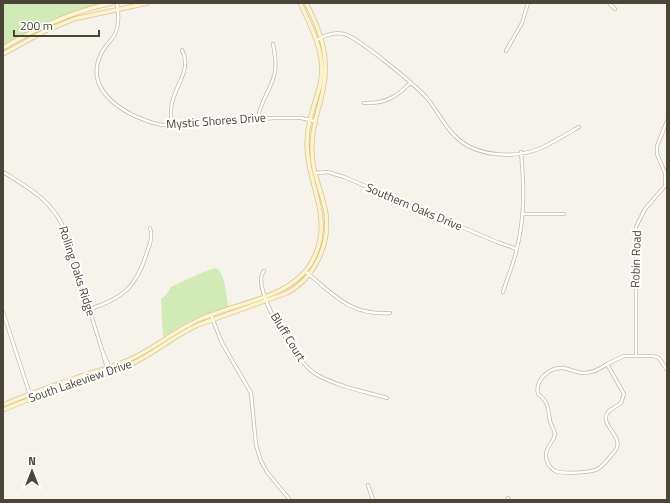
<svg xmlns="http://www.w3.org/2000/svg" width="670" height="503" font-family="'Titillium Web',sans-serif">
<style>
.green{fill:#d2eab5}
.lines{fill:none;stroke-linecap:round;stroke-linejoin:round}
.street-casing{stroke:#c2bbae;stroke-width:4}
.secondary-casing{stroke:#d6c79b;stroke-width:5}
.street{stroke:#fff;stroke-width:2.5}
.secondary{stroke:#fff3cd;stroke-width:3.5}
.labels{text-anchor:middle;stroke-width:4;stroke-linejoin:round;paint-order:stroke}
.street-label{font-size:12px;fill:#4b4439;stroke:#fff}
</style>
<rect width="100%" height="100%" fill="#f6f3ec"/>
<!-- green -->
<path class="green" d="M3,3H106L69,14L3,47Z
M215,268C225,270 227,298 228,307L190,321L163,337L161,299L166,295L171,287L201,273Z"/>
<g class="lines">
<defs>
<path id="street" d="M117,3C119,13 119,28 114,36C110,42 104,47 101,54C82,93 131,119 162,125L275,118H301L314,121
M609,3L615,9
M317,40C325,35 335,32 344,34C359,38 414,84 426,97C437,109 443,125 455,136C475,157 515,159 541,148C554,142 567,134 579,127
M506,51L522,23L528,3
M364,103C384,104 397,97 410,83
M258,118C260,102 270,91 274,76C277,66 275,55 273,44
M172,125C171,118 170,110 172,103C176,84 192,69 182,50
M3,172C29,188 51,200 64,228L102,350L111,371
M315,173L328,172L344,177L497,242L517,249
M523,214H564
M264,271C249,287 298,363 314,373C335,386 363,391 387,398
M305,271C333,294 350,316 390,313
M503,292C507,278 514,263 517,248C525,216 524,185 521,152
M90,309C124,298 137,286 147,252C150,245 153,236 150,228
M3,312L31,398
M211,315L222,343L251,393L256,445L261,461L267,472L290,500
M102,350L108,372
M636,355V227L645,209L665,186V173L657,154V146L667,121
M607,364L624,394L621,403C617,406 611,409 608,412C598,425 626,437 615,451C610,457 604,465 598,469C590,473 563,474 555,471C550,468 546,462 546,456C545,447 554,442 555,434C554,429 551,425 550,421C548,409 549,402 538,394C535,380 549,367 563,368C570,369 577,373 584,373C593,373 600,369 607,364Z
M607,364L624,356H654L659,358L667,370
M368,485L373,500
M508,498L509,500"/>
<path id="secondary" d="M3,48C38,27 73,11 113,3
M3,54L43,32L74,19L148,3
M3,405C28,394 53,386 78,377C97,371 116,366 133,358C158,346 178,328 203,318C241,301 299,298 316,253C332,213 306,182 307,142C307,122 315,104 320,85C327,55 312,29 300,3
M3,410C43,392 86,383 127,366C153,355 173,336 198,325L287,293C316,277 332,241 325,208C320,187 311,168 312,146C312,126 319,109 323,90C330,57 321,31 306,3"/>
</defs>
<!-- street casing -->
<use href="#street" class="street-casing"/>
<!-- secondary casing -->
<use href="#secondary" class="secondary-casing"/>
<!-- street -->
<use href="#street" class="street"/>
<!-- secondary -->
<use href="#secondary" class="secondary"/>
</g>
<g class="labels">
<!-- street labels -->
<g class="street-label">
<text transform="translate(216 121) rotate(-4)" y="4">Mystic Shores Drive</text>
<text transform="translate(414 207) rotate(23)" y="4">Southern Oaks Drive</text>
<text transform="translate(636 259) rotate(-88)" y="4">Robin Road</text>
<text transform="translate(77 271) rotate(72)" y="4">Rolling Oaks Ridge</text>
<text transform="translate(288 337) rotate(58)" y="4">Bluff Court</text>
<text transform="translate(80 381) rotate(-19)" y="4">South Lakeview Drive</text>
</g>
</g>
<!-- border -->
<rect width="670" height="503" fill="none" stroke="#4b4439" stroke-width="8"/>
<!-- north arrow -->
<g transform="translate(32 471)" stroke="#ffffff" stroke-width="3" paint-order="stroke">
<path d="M0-3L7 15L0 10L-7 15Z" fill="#4b4439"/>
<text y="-6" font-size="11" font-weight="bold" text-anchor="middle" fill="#4b4439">N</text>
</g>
<!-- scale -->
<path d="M14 30v6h85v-6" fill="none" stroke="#4b4439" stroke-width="2"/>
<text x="20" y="30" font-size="12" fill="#4b4439" stroke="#ffffff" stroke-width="3" paint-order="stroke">200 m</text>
</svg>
